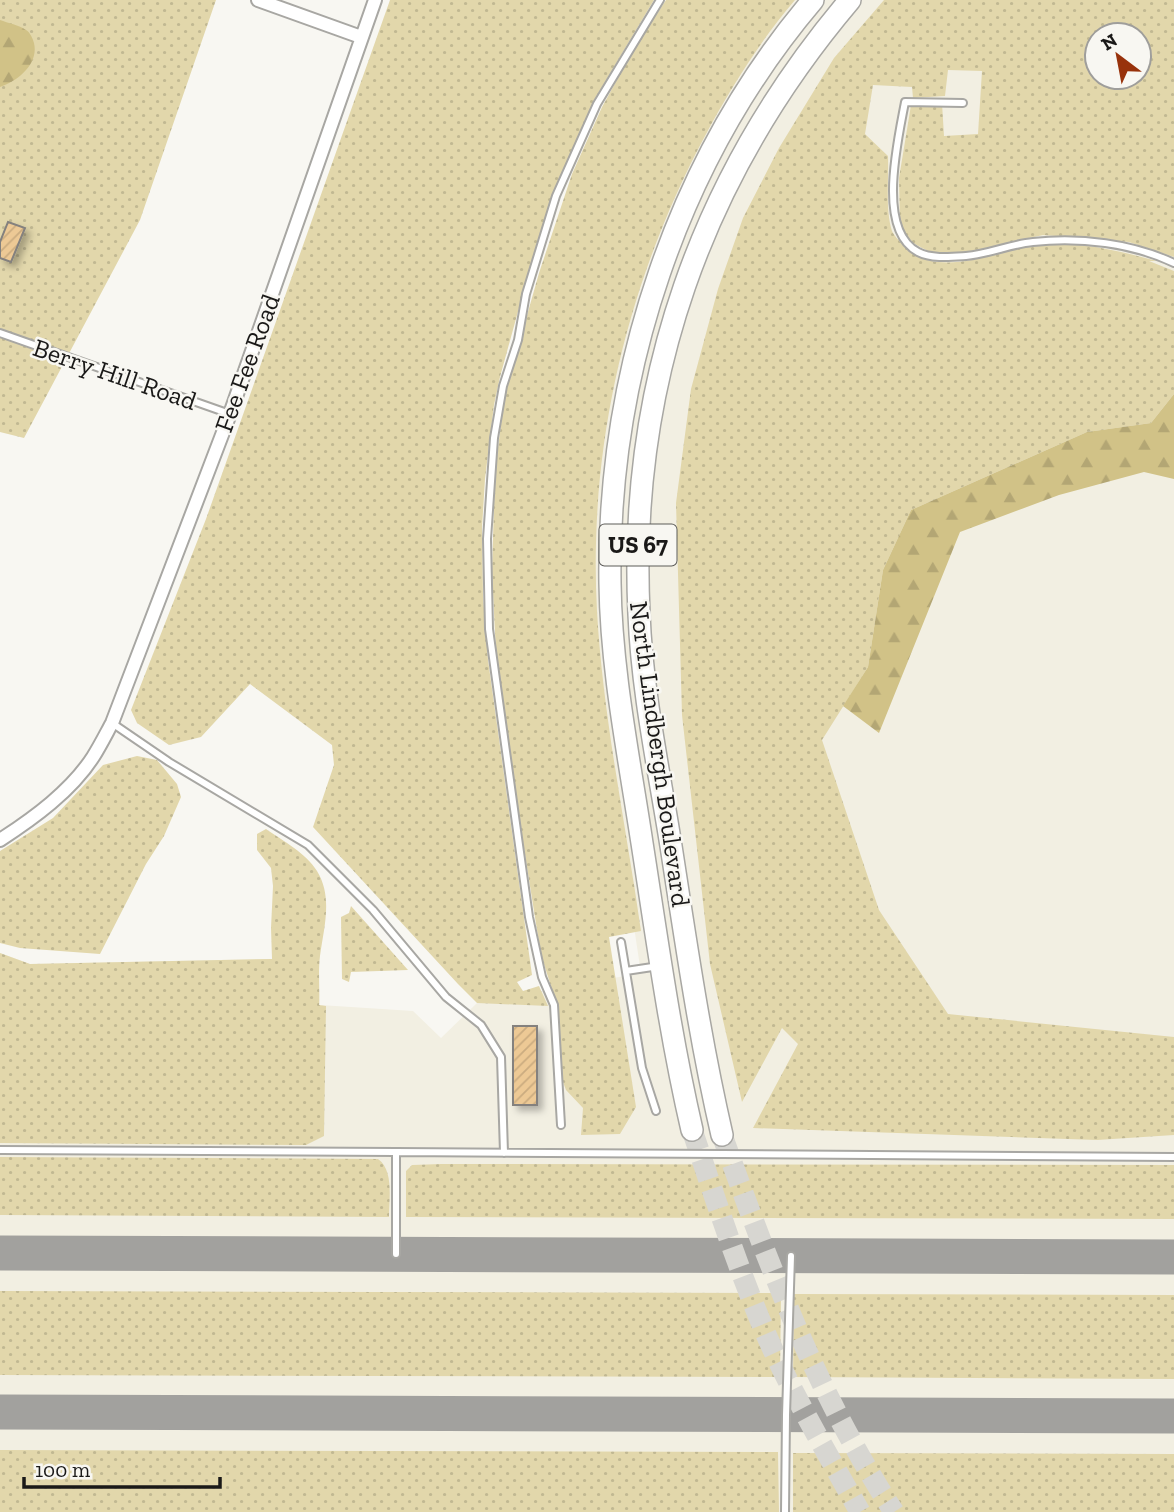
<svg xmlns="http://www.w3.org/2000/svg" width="1174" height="1512" font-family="'Zilla Slab',serif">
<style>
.built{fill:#f2efe2;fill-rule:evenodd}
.grass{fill:url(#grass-dots);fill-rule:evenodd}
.forest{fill:url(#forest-firs)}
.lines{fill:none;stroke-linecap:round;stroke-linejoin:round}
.taxiway{stroke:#a2a19e;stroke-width:35}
.building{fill:url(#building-hatch);stroke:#84817e;stroke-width:2;filter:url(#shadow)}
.trunk-tunnel{stroke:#d7d6d1;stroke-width:21;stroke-dasharray:21 10;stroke-linecap:butt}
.service-casing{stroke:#a8a7a3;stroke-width:10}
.minor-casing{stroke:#a8a7a3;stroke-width:16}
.trunk-casing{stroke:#a8a7a3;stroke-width:24}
.service{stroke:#fff;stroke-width:6}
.minor{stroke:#fff;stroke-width:12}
.trunk{stroke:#fff;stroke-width:21}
.labels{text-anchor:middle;stroke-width:5;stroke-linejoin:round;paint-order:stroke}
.shield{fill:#f8f7f2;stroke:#5d5c59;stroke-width:2}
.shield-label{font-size:24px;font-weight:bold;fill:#1a1918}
.street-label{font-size:26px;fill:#1a1918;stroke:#f8f7f2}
</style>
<defs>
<pattern id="grass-dots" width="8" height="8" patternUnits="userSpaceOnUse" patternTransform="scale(1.75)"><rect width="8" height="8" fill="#e2d7ab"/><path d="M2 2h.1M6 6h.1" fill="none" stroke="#c1b892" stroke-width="1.8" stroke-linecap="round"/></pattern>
<pattern id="forest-firs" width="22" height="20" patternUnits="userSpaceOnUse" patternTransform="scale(1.75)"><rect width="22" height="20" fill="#d1c287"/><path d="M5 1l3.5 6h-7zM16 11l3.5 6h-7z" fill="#b3a674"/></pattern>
<pattern id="building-hatch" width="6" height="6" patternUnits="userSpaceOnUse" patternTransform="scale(1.75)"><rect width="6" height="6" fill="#edc995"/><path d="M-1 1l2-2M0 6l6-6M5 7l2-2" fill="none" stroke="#cbac80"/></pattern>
<filter id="shadow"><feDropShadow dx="5" dy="5" stdDeviation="3.5" flood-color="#0004"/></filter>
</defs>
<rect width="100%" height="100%" fill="#f8f7f2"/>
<!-- built -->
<path class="built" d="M781,0H1174V1512H0V953L30,964L317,958L320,1005L413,1011L441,1038L477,1003L641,973L604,729L587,500L614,347L694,141ZM1097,35H1139V77H1097Z"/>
<!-- grass -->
<path class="grass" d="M0,0H216L140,220L24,438L0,432Z
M390,0H654L596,97L559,179L536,246L500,377L494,405L485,479L482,528L483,596L488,660L532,975L517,982L523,991L539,986L548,1006L477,1003L458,984L313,827L334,765L332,745L250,684L201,737L169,745L137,723L131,710L206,519Z
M666,0H795C760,41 730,89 705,136C627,282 588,446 597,611C603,718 626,825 641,931L609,937L636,1107L620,1134L581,1135L583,1108L566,1090L560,1074L557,1005L541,955L508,748L496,654L492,572L495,471L505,393L539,273L572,174L602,107L635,47Z
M884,0H1174V257L1129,242L1043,235L959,254L930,252L911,242L900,224L899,178L911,105L942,103L944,136L978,134L982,71L948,70L945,96L913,98L912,87L873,85L865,134L888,156C889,179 885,209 892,231C894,236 899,240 902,244C938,284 1001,247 1046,244C1083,242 1120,251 1157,261H1149L1174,271V394L1151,423L1087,432L911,510L883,570L868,667L822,740L879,910L948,1014L1174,1037V1135L1097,1140L753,1128L798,1044L782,1028L742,1102L710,964L682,715L676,503L691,389L718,289L743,218L779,148L834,58ZM1097,35H1139V77H1097Z
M137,756L157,760L177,784L181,797L164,836L146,864L100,954L20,948L0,943V851L53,818L103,765Z
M266,829C283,841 306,853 317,871C333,897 324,927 320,956C318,972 320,989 319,1005L326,1006L324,1136L306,1145L0,1143V953L30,964L272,959L271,928L273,886L271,868L257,850V834Z
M351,906L408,970L351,972L349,982L342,979L341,917L349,913Z
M0,1157L378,1159C394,1170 389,1199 389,1217L0,1215Z
M441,1164L1174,1165V1219L406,1217V1171L412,1165Z
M0,1291L781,1293L780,1377L0,1375Z
M794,1294L1174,1295V1379L793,1377Z
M0,1450L778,1452L779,1512H0Z
M793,1453L1174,1454V1512H793Z"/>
<!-- forest -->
<path class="forest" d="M0,20C8,23 19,25 26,30C30,32 33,39 34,43C39,64 18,81 0,87Z
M1174,394V479L1144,472L1059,495L960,532L879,733L843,706L868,667L883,570L911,510L1087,432L1151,423Z"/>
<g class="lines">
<!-- taxiway -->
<path class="taxiway" d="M0,1253L1174,1257
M0,1412L1174,1416"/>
</g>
<!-- building -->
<path class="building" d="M8,222L25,228L11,262L0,258V242Z
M513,1026H537V1105H513Z"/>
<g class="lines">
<!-- trunk-tunnel -->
<path class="trunk-tunnel" d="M692,1130C715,1198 737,1266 765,1332C792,1394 827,1453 860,1512
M722,1135C769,1266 818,1396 894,1512"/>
<defs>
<path id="service" d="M963,103L905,102C898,140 876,230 918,252C931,259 951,257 966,256C989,254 1011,244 1033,242C1080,237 1132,243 1174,263
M0,333L230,414
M112,723L169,762L308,845L373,910L446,997L481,1025L501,1057L504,1153
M621,942L642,1068L656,1111
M626,971L659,966
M561,1125L554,1005L542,977L529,917L489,629L487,539L494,438L503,386L518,340L526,294L556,196L597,104L660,0
M0,1150L396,1152V1254
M396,1152L1174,1157
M785,1512L786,1415L791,1256"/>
<path id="minor" d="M258,0L361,37
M0,840C34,818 71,791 93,757C100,746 106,734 112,723L230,414L375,0"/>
<path id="trunk" d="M692,1130C670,1035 657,939 642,843C629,757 611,670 610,583C607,374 677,160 813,0
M722,1135C700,1040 686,943 671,846C659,770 642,692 639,614C628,383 701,176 850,0"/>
</defs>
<!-- service casing -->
<use href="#service" class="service-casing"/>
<!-- minor casing -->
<use href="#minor" class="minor-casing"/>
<!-- trunk casing -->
<use href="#trunk" class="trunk-casing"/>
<!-- service -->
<use href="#service" class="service"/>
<!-- minor -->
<use href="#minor" class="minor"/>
<!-- trunk -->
<use href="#trunk" class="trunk"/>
</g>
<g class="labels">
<!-- shield labels -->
<rect class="shield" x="599.5" y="524.5" width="77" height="41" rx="5"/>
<g class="shield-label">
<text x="638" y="553">US 67</text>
</g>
<!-- street labels -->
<g class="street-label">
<text transform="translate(247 363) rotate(-70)" y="9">Fee Fee Road</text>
<text transform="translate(115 374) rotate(19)" y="9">Berry Hill Road</text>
<text transform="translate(660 754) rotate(82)" y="9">North Lindbergh Boulevard</text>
</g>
</g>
<!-- north arrow -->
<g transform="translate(1118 56) rotate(328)"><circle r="33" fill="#f8f7f2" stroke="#9f9e9b" stroke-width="2"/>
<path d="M0-5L12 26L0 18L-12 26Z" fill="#98320b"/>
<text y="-10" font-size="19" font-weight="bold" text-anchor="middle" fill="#1a1918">N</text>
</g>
<!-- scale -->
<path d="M24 1477v10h196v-10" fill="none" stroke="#1a1918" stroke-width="3.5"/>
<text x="35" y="1477" font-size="21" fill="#1a1918" stroke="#f8f7f2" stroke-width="5" paint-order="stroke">100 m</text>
</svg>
